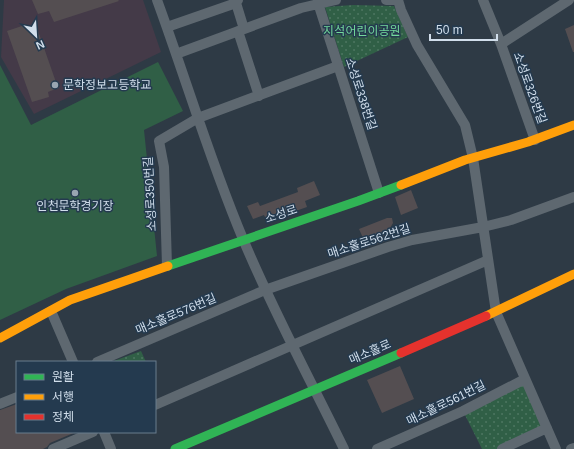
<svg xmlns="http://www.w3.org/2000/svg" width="574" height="449" font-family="Helvetica,'Noto Sans KR',sans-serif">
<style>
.education{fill:#443a48}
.grass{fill:#305f46}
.park{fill:url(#park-dots)}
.building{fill:#544e51}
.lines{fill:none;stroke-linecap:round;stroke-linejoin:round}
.street{stroke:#5e6870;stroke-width:10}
.fast{stroke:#30b455;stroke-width:9}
.slow{stroke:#ff9f0a;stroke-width:9}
.jam{stroke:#e5322d;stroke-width:9}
.poi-dot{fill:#98a5b1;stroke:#243a4f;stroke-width:1.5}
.labels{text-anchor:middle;stroke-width:3;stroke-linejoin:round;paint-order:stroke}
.park-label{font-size:12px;fill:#73d99c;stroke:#243a4f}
.poi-label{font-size:12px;fill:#d1deeb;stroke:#243a4f;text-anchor:start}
.street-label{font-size:12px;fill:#d1deeb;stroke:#243a4f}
</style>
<defs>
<pattern id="park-dots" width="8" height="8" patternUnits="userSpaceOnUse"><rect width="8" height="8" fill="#305f46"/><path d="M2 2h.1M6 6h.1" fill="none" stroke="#4d7661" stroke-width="1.8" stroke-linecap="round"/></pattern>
</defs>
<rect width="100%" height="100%" fill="#2e3a45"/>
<!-- education -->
<path class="education" d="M4,0H143L161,52L34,114L1,57Z"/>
<!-- grass -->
<path class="grass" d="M158,62L183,111L144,130L157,256L66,289L0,320V65L31,125Z"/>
<!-- park -->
<path class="park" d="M353,5L394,6L408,37L344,67L325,7Z
M141,351L146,362H111Z
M524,383L543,426L497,449H482L464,413Z"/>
<!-- building -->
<path class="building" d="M32,0H118L119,1L54,22L49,11L38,14Z
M25,25L26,29L36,25L58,88L48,92L49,97L32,102L7,31Z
M574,25V52H573L565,29Z
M314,181L320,195L305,201L307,207L267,221L264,215L253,219L247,206L258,202L260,206L298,192L297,188Z
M411,190L418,208L401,215L395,197Z
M387,218H392L393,223L390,228L394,238L367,247L359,229Z
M400,366L414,399L382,413L367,380Z
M17,404V432H76L50,443L47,447L43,449H0V410Z"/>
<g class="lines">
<!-- street -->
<path class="street" d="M157,0C186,79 210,161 243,239C273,311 310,379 344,449
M238,0L236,3L244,29
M386,0H395
M398,0L401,10L417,45L465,125L473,158L496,312L556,449
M483,0L501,44L535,140
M318,3L379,193
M167,27L236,3
M238,31L259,96
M501,44L569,0
M176,54L301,8L336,0
M167,266L164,167L159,141L198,118L338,66
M51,311L73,362
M97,362L265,290L388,247L412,240L483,227L511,220L574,197
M0,404L17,397
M155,405L488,260
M104,432L111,449
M53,449L93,432
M377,449L463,411L525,379
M502,449L547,428
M571,449L574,448"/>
<!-- fast -->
<path class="fast" d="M168,266L358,201L401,185
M175,449L401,353"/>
<!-- slow -->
<path class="slow" d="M401,185L465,160L528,142L574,125
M486,316L574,274
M0,338L70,300L168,266"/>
<!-- jam -->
<path class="jam" d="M401,353L486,316"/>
</g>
<!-- markers -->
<g class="poi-dot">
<circle cx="55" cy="85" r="4"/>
<circle cx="75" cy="193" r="4"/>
</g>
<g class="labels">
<!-- park labels -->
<g class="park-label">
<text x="362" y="35">지석어린이공원</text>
</g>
<!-- poi labels -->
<g class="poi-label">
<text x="63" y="89">문학정보고등학교</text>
<text x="75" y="210" text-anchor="middle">인천문학경기장</text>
</g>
<!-- street labels -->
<g class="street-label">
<text transform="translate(530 88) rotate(70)" y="4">소성로326번길</text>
<text transform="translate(361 94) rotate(72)" y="4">소성로338번길</text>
<text transform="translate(150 194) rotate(-93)" y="4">소성로350번길</text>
<text transform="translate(281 214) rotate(-18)" y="4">소성로</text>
<text transform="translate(369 241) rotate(-18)" y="4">매소홀로562번길</text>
<text transform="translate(176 314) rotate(-23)" y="4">매소홀로576번길</text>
<text transform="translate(370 352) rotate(-23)" y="4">매소홀로</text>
<text transform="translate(446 403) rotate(-26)" y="4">매소홀로561번길</text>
</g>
</g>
<!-- legend -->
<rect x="16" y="361" width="140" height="72" fill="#243a4f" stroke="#697c8d"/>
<rect x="24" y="374" width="20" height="6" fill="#30b455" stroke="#697c8d"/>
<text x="52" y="381" font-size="12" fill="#d1deeb">원활</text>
<rect x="24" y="394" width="20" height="6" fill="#ff9f0a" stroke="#697c8d"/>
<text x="52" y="401" font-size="12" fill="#d1deeb">서행</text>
<rect x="24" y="414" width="20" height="6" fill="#e5322d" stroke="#697c8d"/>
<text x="52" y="421" font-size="12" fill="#d1deeb">정체</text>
<!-- north arrow -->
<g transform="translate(36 36) rotate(155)" stroke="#243a4f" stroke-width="3" paint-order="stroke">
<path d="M0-3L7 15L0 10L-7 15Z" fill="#d1deeb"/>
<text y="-6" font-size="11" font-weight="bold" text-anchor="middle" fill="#d1deeb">N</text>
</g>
<!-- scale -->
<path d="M430 34v6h67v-6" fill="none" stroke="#d1deeb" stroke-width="2"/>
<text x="436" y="34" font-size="12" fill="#d1deeb" stroke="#243a4f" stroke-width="3" paint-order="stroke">50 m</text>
</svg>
